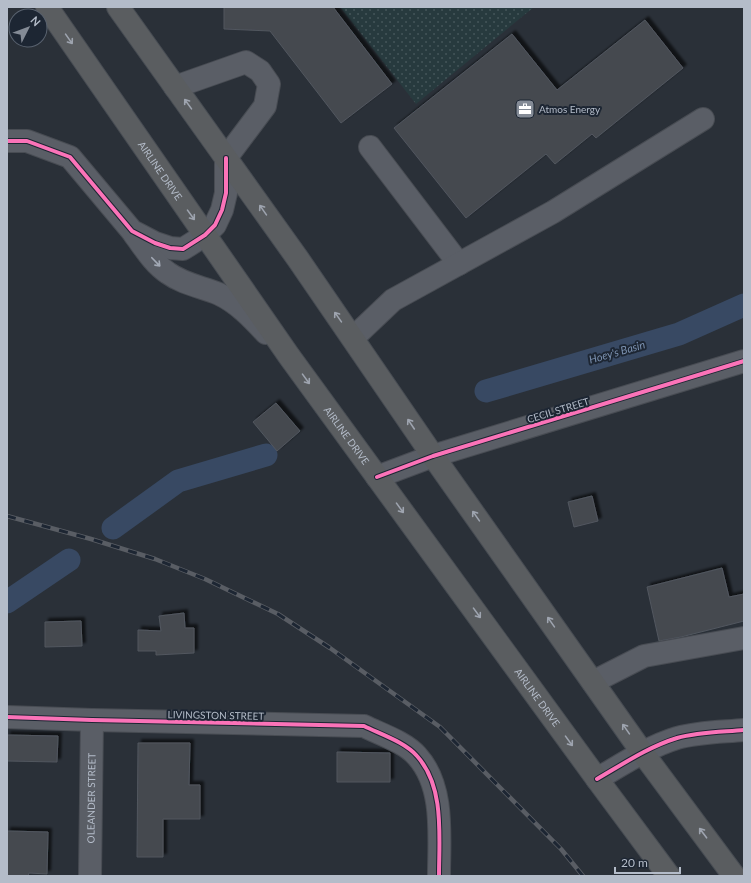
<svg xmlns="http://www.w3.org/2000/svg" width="751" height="883" font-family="Lato,sans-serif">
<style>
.grass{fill:url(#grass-dots)}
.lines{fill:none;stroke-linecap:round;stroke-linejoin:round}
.canal{stroke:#384963;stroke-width:23}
.building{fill:#444950;stroke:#52575f;filter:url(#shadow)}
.minor-casing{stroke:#484c53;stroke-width:24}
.highway-casing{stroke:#474c53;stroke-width:24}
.minor{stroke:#5a5e66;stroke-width:22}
.highway{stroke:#5a5d60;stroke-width:22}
.rail-casing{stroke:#595d64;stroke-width:4.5}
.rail{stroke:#1d2633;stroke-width:3;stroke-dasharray:9;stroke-linecap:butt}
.cycleway-casing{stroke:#1d2633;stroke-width:6}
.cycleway{stroke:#fb73b8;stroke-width:4}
.oneway{stroke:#9ea4af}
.oneway2{stroke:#a2a9b5}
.labels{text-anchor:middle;stroke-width:4;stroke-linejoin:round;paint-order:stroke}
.poi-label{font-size:10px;fill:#b4bcc9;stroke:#1d2633;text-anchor:start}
.street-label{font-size:10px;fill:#b4bcc9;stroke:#1d2633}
.water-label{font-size:11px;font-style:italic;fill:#7c92b1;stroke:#1d2633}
</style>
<defs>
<pattern id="grass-dots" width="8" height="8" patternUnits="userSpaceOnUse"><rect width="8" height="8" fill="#273a3e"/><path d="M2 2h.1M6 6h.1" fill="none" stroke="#445559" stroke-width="1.8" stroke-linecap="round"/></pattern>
<filter id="shadow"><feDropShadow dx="3.5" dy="-3.5" stdDeviation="1" flood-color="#0009"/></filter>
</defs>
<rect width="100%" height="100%" fill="#2a3038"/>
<!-- grass -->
<path class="grass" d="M340,7H534L416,104Z"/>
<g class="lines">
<!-- canal -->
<path class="canal" d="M486,391L679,334L744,305
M113,528L178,481L266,455
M7,602L69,560"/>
</g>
<!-- building -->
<path class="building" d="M224,7H333L392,84L341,123L270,31L224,29Z
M645,20L683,68L596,138L592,134L555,164L546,154L466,218L394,128L512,34L557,90Z
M276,403L300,431L277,451L253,422Z
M592,496L598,521L574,527L568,502Z
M722,568L729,597L744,594V621L681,637L659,641L647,587Z
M184,613L185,628H194V653L156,655V651H138V630L161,631L159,616Z
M81,621L82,646L45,647V622Z
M7,735L58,736L57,762L7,761Z
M138,743H190L189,785H200V819H163V857H137Z
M337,752L390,753V782H337Z
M7,831L48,832L47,874L29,873L28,876H7Z"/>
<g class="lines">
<defs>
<g id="minor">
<path d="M7,141H27L70,157L132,231L155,243L170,248L183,249L205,235L215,225L222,210L226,193V158L265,106L269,84L260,71L246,62L175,87"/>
<path d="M370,147L459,264"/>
<path d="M134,234C144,247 153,263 168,273C183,284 202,287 219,294C238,303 252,318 266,333"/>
<path d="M353,338L393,300L553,212L703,119"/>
<path d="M377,477L433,456L744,361"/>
<path d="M593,682L644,656L744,638"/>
<path d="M7,717L92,720L364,726C380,734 405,742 417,756C445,787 439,837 439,876"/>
<path d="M597,779C623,764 648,747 677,738C698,732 722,732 744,730"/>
<path id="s1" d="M90,876L92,720"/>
</g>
<g id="highway">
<path id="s2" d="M47,7L289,356L597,779L669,876"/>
<path d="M118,7L298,259L433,456L642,752L734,876"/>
</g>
</defs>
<!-- minor casing -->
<use href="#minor" class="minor-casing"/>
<!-- highway casing -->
<use href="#highway" class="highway-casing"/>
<!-- minor -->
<use href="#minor" class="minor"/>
<!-- highway -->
<use href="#highway" class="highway"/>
<defs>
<path id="rail" d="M7,516L91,539L155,559L205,579L278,614L330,648L440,727L561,849L583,876"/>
</defs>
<!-- rail casing -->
<use href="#rail" class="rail-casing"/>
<!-- rail -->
<use href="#rail" class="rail"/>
<defs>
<path id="cycleway" d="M7,141H27L70,157L132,231L155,243L170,248L183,249L205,235L215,225L222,210L226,193V158
M377,477L433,456L744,361
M7,717L92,720L364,726C380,734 405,742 417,756C445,787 439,837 439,876
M597,779C623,764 648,747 677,738C698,732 722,732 744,730"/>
</defs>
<!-- cycleway casing -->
<use href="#cycleway" class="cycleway-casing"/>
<!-- cycleway -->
<use href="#cycleway" class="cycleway"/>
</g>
<!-- one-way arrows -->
<defs><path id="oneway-shaft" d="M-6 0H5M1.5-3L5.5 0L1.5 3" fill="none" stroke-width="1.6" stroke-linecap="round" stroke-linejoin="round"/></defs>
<g class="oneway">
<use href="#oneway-shaft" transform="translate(69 39) rotate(55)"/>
<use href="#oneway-shaft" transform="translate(188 104) rotate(-126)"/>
<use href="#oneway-shaft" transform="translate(263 210) rotate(-125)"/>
<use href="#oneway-shaft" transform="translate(191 215) rotate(54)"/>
<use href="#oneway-shaft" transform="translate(338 317) rotate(-125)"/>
<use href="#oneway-shaft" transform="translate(306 379) rotate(54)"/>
<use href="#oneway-shaft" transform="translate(411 424) rotate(-124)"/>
<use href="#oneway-shaft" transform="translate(400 508) rotate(54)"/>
<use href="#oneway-shaft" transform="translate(476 516) rotate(-125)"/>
<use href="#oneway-shaft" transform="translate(477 613) rotate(54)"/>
<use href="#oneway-shaft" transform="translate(551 622) rotate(-125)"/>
<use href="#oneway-shaft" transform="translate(626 729) rotate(-125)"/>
<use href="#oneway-shaft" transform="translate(569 741) rotate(54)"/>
<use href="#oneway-shaft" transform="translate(703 833) rotate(-127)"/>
</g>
<use class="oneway2" href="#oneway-shaft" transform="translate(156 262) rotate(46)"/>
<!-- icons -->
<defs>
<symbol id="office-square" viewBox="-11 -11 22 22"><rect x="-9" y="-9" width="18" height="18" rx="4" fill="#848b96" stroke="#1d2633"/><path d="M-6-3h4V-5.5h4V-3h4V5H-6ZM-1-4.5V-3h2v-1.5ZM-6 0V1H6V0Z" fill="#fff"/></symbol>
</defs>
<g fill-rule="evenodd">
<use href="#office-square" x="514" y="98" width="22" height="22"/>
</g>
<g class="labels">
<!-- poi labels -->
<g class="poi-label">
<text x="539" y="113">Atmos Energy</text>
</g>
<!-- street labels -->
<g class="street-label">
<text dy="4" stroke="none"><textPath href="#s2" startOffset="199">AIRLINE DRIVE</textPath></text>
<text transform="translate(558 410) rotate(-17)" y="4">CECIL STREET</text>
<text dy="4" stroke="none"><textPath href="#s2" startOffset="523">AIRLINE DRIVE</textPath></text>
<text dy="4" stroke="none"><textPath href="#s2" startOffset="847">AIRLINE DRIVE</textPath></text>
<text transform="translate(216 715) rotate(1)" y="4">LIVINGSTON STREET</text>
<text dy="4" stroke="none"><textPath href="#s1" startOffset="78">OLEANDER STREET</textPath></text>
</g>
<!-- water labels -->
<g class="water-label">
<text transform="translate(617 352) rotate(-16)" y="4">Hoey's Basin</text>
</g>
</g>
<!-- border -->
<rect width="751" height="883" fill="none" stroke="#b4bcc9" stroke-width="16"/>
<!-- north arrow -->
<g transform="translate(28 28) rotate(48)"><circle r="19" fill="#1d2633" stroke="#59626f"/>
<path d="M0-3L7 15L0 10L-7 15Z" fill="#848b96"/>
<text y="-6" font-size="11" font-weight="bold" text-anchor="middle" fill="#b4bcc9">N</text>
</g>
<!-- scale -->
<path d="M615 867v6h65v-6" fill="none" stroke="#b4bcc9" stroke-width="2"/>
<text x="621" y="867" font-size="12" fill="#b4bcc9" stroke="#1d2633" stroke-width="3" paint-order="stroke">20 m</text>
</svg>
